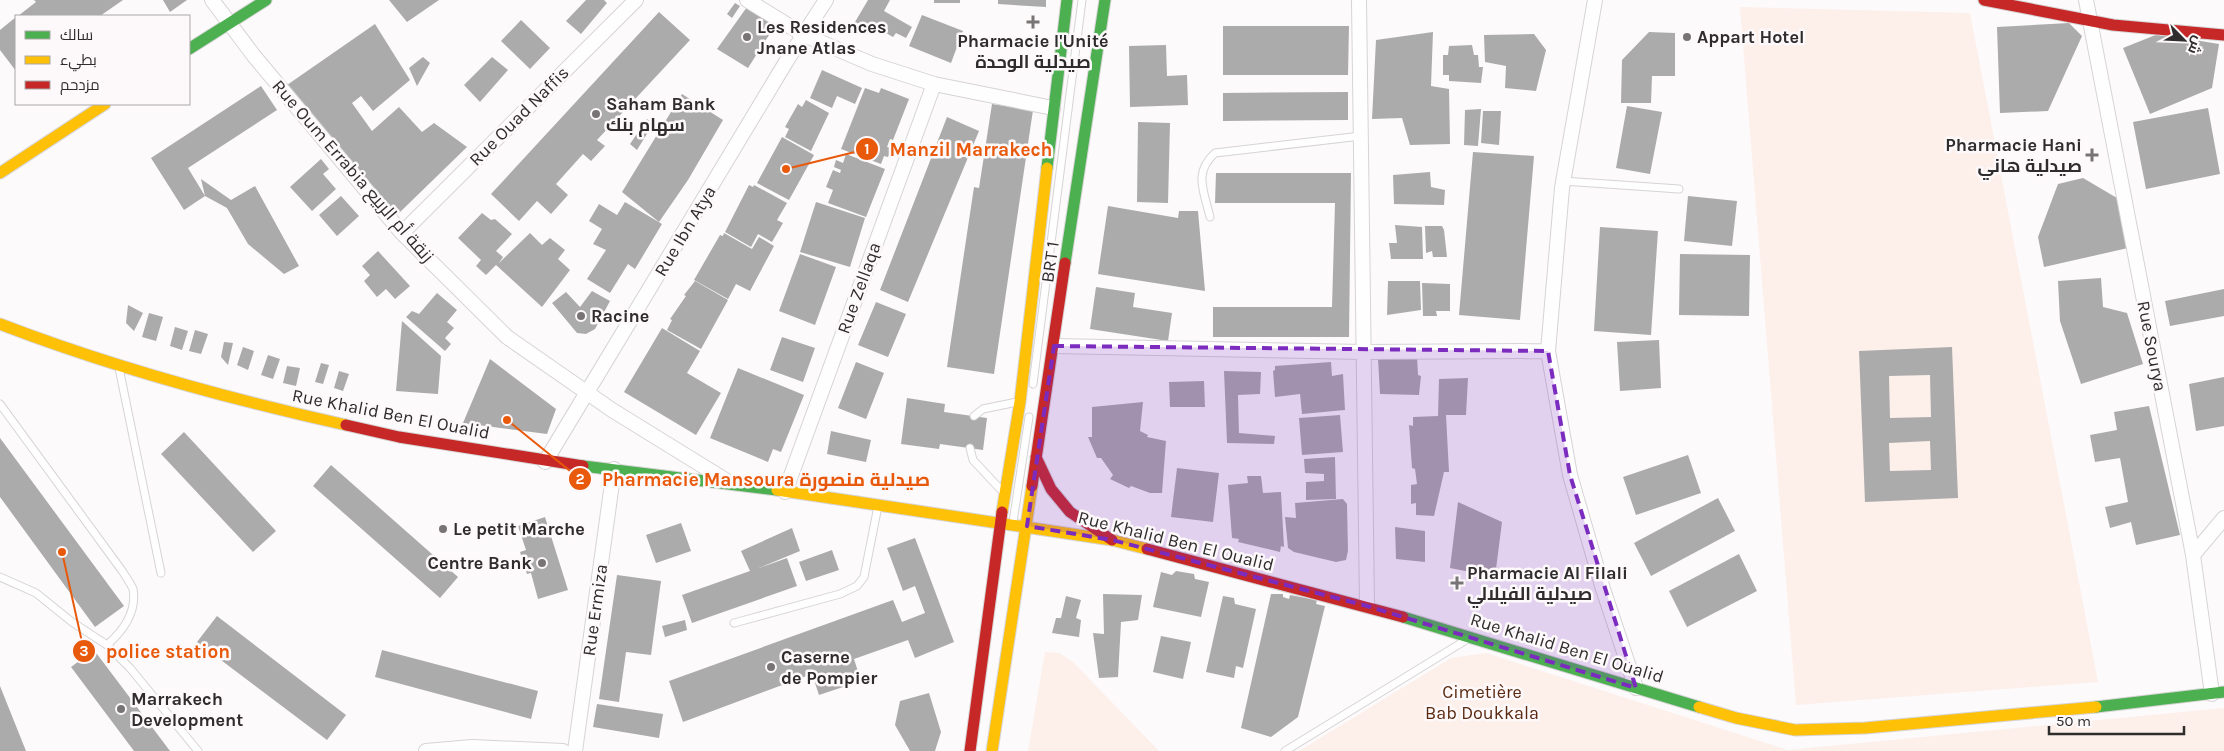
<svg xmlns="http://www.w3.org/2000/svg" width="2224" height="751" font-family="Karla,Cairo,sans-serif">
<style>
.green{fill:#fdefea}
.building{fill:#acabab;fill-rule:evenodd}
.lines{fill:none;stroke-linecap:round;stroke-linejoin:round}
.lane-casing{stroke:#d6d4d5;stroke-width:9}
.street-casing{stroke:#d6d4d5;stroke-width:16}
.fast-casing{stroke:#d6d4d5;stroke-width:13}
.slow-casing{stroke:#d6d4d5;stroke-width:13}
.jam-casing{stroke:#d6d4d5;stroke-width:13}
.lane{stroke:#fffefe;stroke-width:7}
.street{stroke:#fffefe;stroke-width:14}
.fast{stroke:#4caf50;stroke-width:11}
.slow{stroke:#ffc107;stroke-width:11}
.jam{stroke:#c62828;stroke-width:11}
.marked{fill:#7b2cbf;fill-opacity:0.2;stroke:#7b2cbf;stroke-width:4;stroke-dasharray:10 6;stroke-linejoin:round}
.poi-dot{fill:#767474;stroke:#fdf9fa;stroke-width:2}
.labels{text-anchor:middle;stroke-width:5;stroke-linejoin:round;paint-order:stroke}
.poi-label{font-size:18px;font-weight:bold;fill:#2e2c2c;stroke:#fdf9fa;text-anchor:start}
.street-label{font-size:18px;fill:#2e2c2c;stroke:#fdf9fa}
.park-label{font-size:18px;fill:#5b290f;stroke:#fdf9fa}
.leader{fill:none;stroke:#e8590c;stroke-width:2}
.callout-dot{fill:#e8590c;stroke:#fdf9fa;stroke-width:2}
.mark-label{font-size:15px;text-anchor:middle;font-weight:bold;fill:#fff}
.callout-label{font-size:19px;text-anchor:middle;font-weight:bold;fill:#e8590c;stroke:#fdf9fa;stroke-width:5;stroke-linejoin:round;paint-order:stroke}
</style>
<rect width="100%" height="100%" fill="#fcfafb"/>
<!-- green -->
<path class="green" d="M1740,7L1970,13L2098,682L1796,705Z
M1045,652L1059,653L1073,662L1159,751H1028Z
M1486,653L1788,750L2224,708V751H1299L1451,658Z"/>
<!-- building -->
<path class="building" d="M34,0H123L100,16H18L36,2Z
M163,0H187L170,12Z
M389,0H439L407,22Z
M586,0H604L607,3L581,34L566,21Z
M868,0H890L884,11L912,27L906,38L896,33L893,37L879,29L876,34L855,22Z
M934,0H960V3H934Z
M998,0H1046V7L998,4Z
M735,3L740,6L732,18L727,14Z
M747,7L776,24L748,68L717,49Z
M659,12L690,40L597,140L605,146L591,161L583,154L556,184L568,195L551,214L537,201L519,221L491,194Z
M922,15L963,31L951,63L909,46Z
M16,17V71L0,50V30Z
M521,20L550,48L530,69L501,41Z
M2069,23L2082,36L2048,111L2000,113L1997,27Z
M375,24L410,80L373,111L361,96L352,103L372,131L399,107L422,132L434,123L467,147L397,215L319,128L287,85Z
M1223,26H1349L1348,75H1223Z
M1433,32L1431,86L1449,89L1450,144L1410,145L1402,118L1372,119L1376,40Z
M1649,32L1675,33V76H1652L1651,103H1621L1622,60Z
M1534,34L1546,50L1536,91L1505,88L1506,66L1485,62L1484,35Z
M2158,34L2219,44L2212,88L2150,114L2123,48Z
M1166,45L1167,76L1187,75L1188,105L1130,107L1129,46Z
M1472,45L1474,55H1478L1479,67H1483L1481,83L1449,81V75H1443V55H1448L1449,46Z
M423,57L430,63L417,86L409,68Z
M492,57L508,70L480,102L464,85Z
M822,70L862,88L855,104L837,96L832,108L810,98Z
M261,86L277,110L188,168L205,196L201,179L231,200L255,186L299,266L284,274L248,244L227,208L205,196L184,210L151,158Z
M865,88L879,93L881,88L909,99L893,140L890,139L887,147L892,148L888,157L884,156L881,164L841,149Z
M1348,92V120L1223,121V93Z
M682,94L723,120L688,180L659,222L622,192Z
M806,100L829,113L811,151L785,137L789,129L785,127L798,104L802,107Z
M992,104L1033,110L994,374L947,367L974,187L979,188Z
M1627,106L1662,112L1650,174L1616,168Z
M2208,108L2220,174L2146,189L2133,122Z
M1481,109L1478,146L1464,145L1465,110Z
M1483,111H1501L1499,145L1481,143Z
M947,117L979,131L908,302L880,290Z
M647,119L653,124L637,150L630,144Z
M1138,122L1170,123L1168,203L1137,202Z
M782,137L814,155L789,200L757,183Z
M1473,152L1534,156L1520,320L1459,315Z
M846,154L885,169L866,217L828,203L833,190L826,187L833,170L840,173L841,170L834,167L836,160L843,163Z
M321,159L329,169L323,174L336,189L312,211L290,187Z
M1430,172L1431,187L1445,190L1444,205L1394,204L1393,175Z
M1216,173H1351L1349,337H1213V307H1332L1335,203H1215Z
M2083,178L2117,198L2128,248L2044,267L2038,237L2058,184Z
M749,185L753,187L754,185L787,203L777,220L783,223L772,242L758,234L751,247L725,232Z
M341,196L359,216L337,236L319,215Z
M1688,196L1737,201L1732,246L1684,241Z
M625,202L662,224L635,269L628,264L610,293L587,279L606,250L593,244L602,229L589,221L599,204L617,215Z
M816,202L865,218L850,267L800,252Z
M1108,206L1178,218L1179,211H1198L1205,291L1098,274Z
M482,213L491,220L495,219L512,234L496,251L503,257L499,263L530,233L542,245L550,238L565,250L558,259L570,270L542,307L496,265L486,275L476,266L481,260L458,238Z
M1395,225L1422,227L1423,259H1391L1389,243H1397Z
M1425,226H1442L1444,230L1447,257H1433L1432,251L1426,253Z
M1600,227L1658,231L1651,335L1594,331Z
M724,233L752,249L759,237L774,246L750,291L736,284L728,299L694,280L720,235L723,236Z
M378,251L410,286L395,299L386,289L377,297L364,281L370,275L362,266Z
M800,254L836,267L815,325L779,311Z
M1680,254L1750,255L1749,316L1679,315Z
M2101,278L2103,307L2127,313L2143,364L2081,384L2060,321L2058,281Z
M695,281L728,300L701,349L667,330L672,320L670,319L686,296L684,295Z
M1388,281H1420L1421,310L1387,315Z
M1422,283L1450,284V311H1436L1437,316H1423Z
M1096,287L1135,293L1133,307L1172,313L1168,341L1090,329Z
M2224,289V316L2170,326L2165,301Z
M592,291L610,301L595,329L586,334L577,333L552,303L566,292L580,307Z
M437,293L457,310L447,322L454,328L445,338L451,344L445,351L406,317L412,311L419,314Z
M876,302L906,314L888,357L858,345Z
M128,305L143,313L134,331L126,323Z
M149,313L163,317L156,341L142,337Z
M402,321L441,356L438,394L396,391Z
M175,327L188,331L182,350L170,346Z
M662,328L700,351L687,373L721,393L696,435L624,392Z
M195,330L208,334L201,354L189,351Z
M782,337L815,348L803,382L770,370Z
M1659,340L1661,388L1620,391L1617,342Z
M224,342L233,343L228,365L221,357Z
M243,347L254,351L248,370L237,365Z
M1952,347L1958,498L1865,502L1859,351ZM1930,375L1931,417L1890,418L1889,376ZM1930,441L1931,470L1890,471L1889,443Z
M268,355L280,359L273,379L261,375Z
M1417,356L1418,375L1421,376L1419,395L1380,394L1378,359Z
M490,359L556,409L547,434L463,423Z
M856,362L884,373L866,419L838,408Z
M1331,362L1332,376L1343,374L1345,410L1302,414L1300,394L1275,397L1273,371L1275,370V366Z
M321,363L329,365L323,384L315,382Z
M287,366L300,368L296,386L283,383Z
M738,368L804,395L781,452L773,449L768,462L710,438Z
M339,371L349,374L343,391L334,388Z
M1224,371L1261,372L1260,394L1238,395L1239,433L1275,436L1274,444L1227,443Z
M2224,377V426L2196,431L2189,384Z
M1468,378L1466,415H1446L1449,472H1444L1434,516L1416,515V503L1411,504V485L1417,484L1415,469L1412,468L1409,425L1413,426V417L1438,416L1439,379Z
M1204,381L1205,407H1170L1169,382Z
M907,398L945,404L944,412L987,418L983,450L940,444L939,449L901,444Z
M1143,402L1140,431L1148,435L1147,437L1166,441L1162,493H1150L1131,486L1129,488L1110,479L1113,475L1101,458H1097L1088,437H1092V407Z
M2149,406L2180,535L2136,545L2131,522L2110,528L2105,507L2128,502L2120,458L2095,462L2090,435L2117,430L2114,412Z
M1340,415L1343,452L1302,455L1299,418Z
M831,431L871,440L866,462L827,454Z
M184,432L276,531L253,552L161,454Z
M0,438L124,606L95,627L0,497Z
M1688,455L1701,493L1636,515L1623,477Z
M1335,457L1336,499L1306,500V482L1324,481V474L1305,473L1304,459Z
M331,465L458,577L440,598L313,486Z
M1177,468L1219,473L1213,522L1171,517Z
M1247,476H1261L1263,493L1281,492L1284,547L1281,546L1280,552L1238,542L1239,539L1232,538L1228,485L1248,483Z
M1718,498L1735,531L1651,576L1634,543Z
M1343,499L1347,504L1348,551L1346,560L1336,562L1294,552L1288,548L1285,517L1296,518L1295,503Z
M1458,502L1502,522L1495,577L1450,568Z
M545,517L568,590L538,599L531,573L527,574L520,552L526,550L518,526Z
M681,523L691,551L656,563L646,535Z
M1395,527L1425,531V562L1396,559Z
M792,528L800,551L759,568L787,558L797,586L692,623L682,595L750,571L741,551Z
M915,538L954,642L915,658L908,640L854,659L861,681L819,695L812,674L683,722L669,681L893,600L902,622L925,613L915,586L903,591L887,548Z
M832,550L839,570L806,581L799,562Z
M1739,554L1757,591L1687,627L1669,591Z
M1176,571L1194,574L1195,579L1209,582L1201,617L1153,607L1161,572L1172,575Z
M617,575L661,581L651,655L626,652L619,702L599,699Z
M1103,594L1142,595L1138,620L1121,622L1118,677L1099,678L1093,633L1104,634Z
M1271,594H1283V597L1289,599L1290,595L1317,600L1316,604L1325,606L1298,717L1271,737L1241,728Z
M1066,596L1081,600L1076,618L1081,620L1079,637L1052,633L1056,618H1061Z
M1223,596L1234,598L1235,604L1256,609L1243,668L1236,666L1234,678L1206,672Z
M217,616L346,715L327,740L197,642Z
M685,620L687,630L665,637L662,626Z
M1161,636L1191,642L1183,679L1153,672Z
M94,650L170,751H134L71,667Z
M382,650L538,691L531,719L375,677Z
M0,686L26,751H0Z
M929,693L941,732L935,751H910L895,725L900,701Z
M597,704L663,714L659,738L593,727Z"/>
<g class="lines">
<defs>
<path id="lane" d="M1563,181L1679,189
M1210,217C1204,191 1193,173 1215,153L1361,136
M119,368L161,573
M1033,384L1082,0
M0,404L123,572C126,577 131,584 133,589C137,612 123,631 107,645
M974,416L983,409L1017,402
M970,448L973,460L1002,491
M1013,522L1029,417
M0,577L36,593L72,622L107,645L130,668L198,751
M734,623L840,594L857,586L864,577L878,506
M1285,751L1466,640"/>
<path id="street" d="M212,0L254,56L402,233L507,337L612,410L727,481
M747,0L804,35L872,64L934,84L1053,108
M1359,0L1367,606
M1595,0L1562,188L1548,351L1570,475L1603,589L1636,688
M2086,0L2193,555L2212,694
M402,233L636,0
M1054,346L1364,352L1548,351
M545,462L786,62L826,0
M785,492L934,84
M2193,555L2224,518
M426,751L472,747L563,751
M575,751L614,469"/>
<path id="fast" d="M189,49L266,0
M1047,168L1067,0
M1065,263L1105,0
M583,466L777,490
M1403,617L1699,707
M2096,707L2224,692"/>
<path id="slow" d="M0,173L105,104
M0,324C112,367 229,399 346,425
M777,490L1112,540L1147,549
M1002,512L1020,402L1047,168
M1699,707L1736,718L1795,730L1865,728L2096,707
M992,751L1032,486"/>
<path id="jam" d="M1984,0L2113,25L2224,35
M346,425L399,437L583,466
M1036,457L1051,489L1070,512L1112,540
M1032,486L1065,263
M1147,549L1403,617
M970,751L1002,512"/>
</defs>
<!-- lane casing -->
<use href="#lane" class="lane-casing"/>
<!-- street casing -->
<use href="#street" class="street-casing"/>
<!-- fast casing -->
<use href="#fast" class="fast-casing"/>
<!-- slow casing -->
<use href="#slow" class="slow-casing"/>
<!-- jam casing -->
<use href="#jam" class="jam-casing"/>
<!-- lane -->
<use href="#lane" class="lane"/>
<!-- street -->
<use href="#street" class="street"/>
<!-- fast -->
<use href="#fast" class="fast"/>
<!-- slow -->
<use href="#slow" class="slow"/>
<!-- jam -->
<use href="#jam" class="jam"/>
</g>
<!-- marked area -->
<path class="marked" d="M1054,346L1548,351L1570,475L1636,688L1367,606L1112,540L1027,526Z"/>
<!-- markers -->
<g class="poi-dot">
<path d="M1030.5 14.5h5v5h5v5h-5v5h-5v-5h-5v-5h5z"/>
<circle cx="747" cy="37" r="5"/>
<circle cx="1687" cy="37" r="5"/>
<circle cx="596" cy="114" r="5"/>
<path d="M2089.5 147.5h5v5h5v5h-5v5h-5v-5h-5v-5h5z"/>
<circle cx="581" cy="316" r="5"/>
<circle cx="443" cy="529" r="5"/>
<circle cx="542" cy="563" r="5"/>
<path d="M1454.5 575.5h5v5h5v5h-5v5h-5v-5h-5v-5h5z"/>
<circle cx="771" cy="667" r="5"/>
<circle cx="121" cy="709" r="5"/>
</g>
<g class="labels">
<!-- poi labels -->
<g class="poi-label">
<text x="757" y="33">Les Residences<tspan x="757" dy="21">Jnane Atlas</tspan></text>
<text x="1697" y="43">Appart Hotel</text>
<text x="1033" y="47" text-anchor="middle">Pharmacie l'Unité<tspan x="1033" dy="21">صيدلية الوحدة</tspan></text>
<text x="606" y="110">Saham Bank<tspan x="606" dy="21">سهام بنك</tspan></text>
<text x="2082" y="151" text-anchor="end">Pharmacie Hani<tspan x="2082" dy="21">صيدلية هاني</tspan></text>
<text x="591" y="322">Racine</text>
<text x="453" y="535">Le petit Marche</text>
<text x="532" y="569" text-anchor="end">Centre Bank</text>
<text x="1467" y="579">Pharmacie Al Filali<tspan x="1467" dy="21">صيدلية الفيلالي</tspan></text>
<text x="781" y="663">Caserne<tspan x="781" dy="21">de Pompier</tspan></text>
<text x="131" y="705">Marrakech<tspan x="131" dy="21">Development</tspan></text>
</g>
<!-- street labels -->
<g class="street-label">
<text transform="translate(519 116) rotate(-45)" y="6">Rue Ouad Naffis</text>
<text transform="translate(353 171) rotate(49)" y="6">Rue Oum Errabia زنقة أم الربيع</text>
<text transform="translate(685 231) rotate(-59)" y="6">Rue Ibn Atya</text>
<text transform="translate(1050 262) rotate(-82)" y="6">BRT 1</text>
<text transform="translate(859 288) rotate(-70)" y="6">Rue Zellaqa</text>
<text transform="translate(2152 346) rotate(79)" y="6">Rue Sourya</text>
<text transform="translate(391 414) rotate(11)" y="6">Rue Khalid Ben El Oualid</text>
<text transform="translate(1176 541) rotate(14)" y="6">Rue Khalid Ben El Oualid</text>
<text transform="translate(595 610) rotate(-82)" y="6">Rue Ermiza</text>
<text transform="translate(1567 648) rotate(17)" y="6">Rue Khalid Ben El Oualid</text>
</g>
<!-- park labels -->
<g class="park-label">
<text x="1482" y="698">Cimetière<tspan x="1482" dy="21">Bab Doukkala</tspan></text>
</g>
</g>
<!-- callouts -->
<path class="leader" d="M786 169L867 149M507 420L580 479M62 552L84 651"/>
<g class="callout-dot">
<circle cx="786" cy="169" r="5"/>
<circle cx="507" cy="420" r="5"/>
<circle cx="62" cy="552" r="5"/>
<circle cx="867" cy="149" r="12"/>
<circle cx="580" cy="479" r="12"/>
<circle cx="84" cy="651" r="12"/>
</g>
<g class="mark-label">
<text x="867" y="154">1</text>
<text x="580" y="484">2</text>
<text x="84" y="656">3</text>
</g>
<g class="callout-label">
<text x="971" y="156">Manzil Marrakech</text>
<text x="766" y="486">Pharmacie Mansoura صيدلية منصورة</text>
<text x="168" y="658">police station</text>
</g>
<!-- legend -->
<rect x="15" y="15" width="175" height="90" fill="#fdf9fa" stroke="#aaa7a8"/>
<rect x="25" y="31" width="25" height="8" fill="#4caf50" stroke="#aaa7a8"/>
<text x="60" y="40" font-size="15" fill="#2e2c2c">سالك</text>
<rect x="25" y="56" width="25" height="8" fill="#ffc107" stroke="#aaa7a8"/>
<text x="60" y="65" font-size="15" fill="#2e2c2c">بطيء</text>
<rect x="25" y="81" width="25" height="8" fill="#c62828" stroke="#aaa7a8"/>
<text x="60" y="90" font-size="15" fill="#2e2c2c">مزدحم</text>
<!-- north arrow -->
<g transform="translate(2184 40) rotate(114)" stroke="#fdf9fa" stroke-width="4" paint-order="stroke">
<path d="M0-4L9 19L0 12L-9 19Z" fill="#2e2c2c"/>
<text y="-8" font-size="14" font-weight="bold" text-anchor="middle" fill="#2e2c2c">ش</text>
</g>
<!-- scale -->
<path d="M2049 726v8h135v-8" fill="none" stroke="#2e2c2c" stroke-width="2.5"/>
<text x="2056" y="726" font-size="15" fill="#2e2c2c" stroke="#fdf9fa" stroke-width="4" paint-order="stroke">50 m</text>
</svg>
